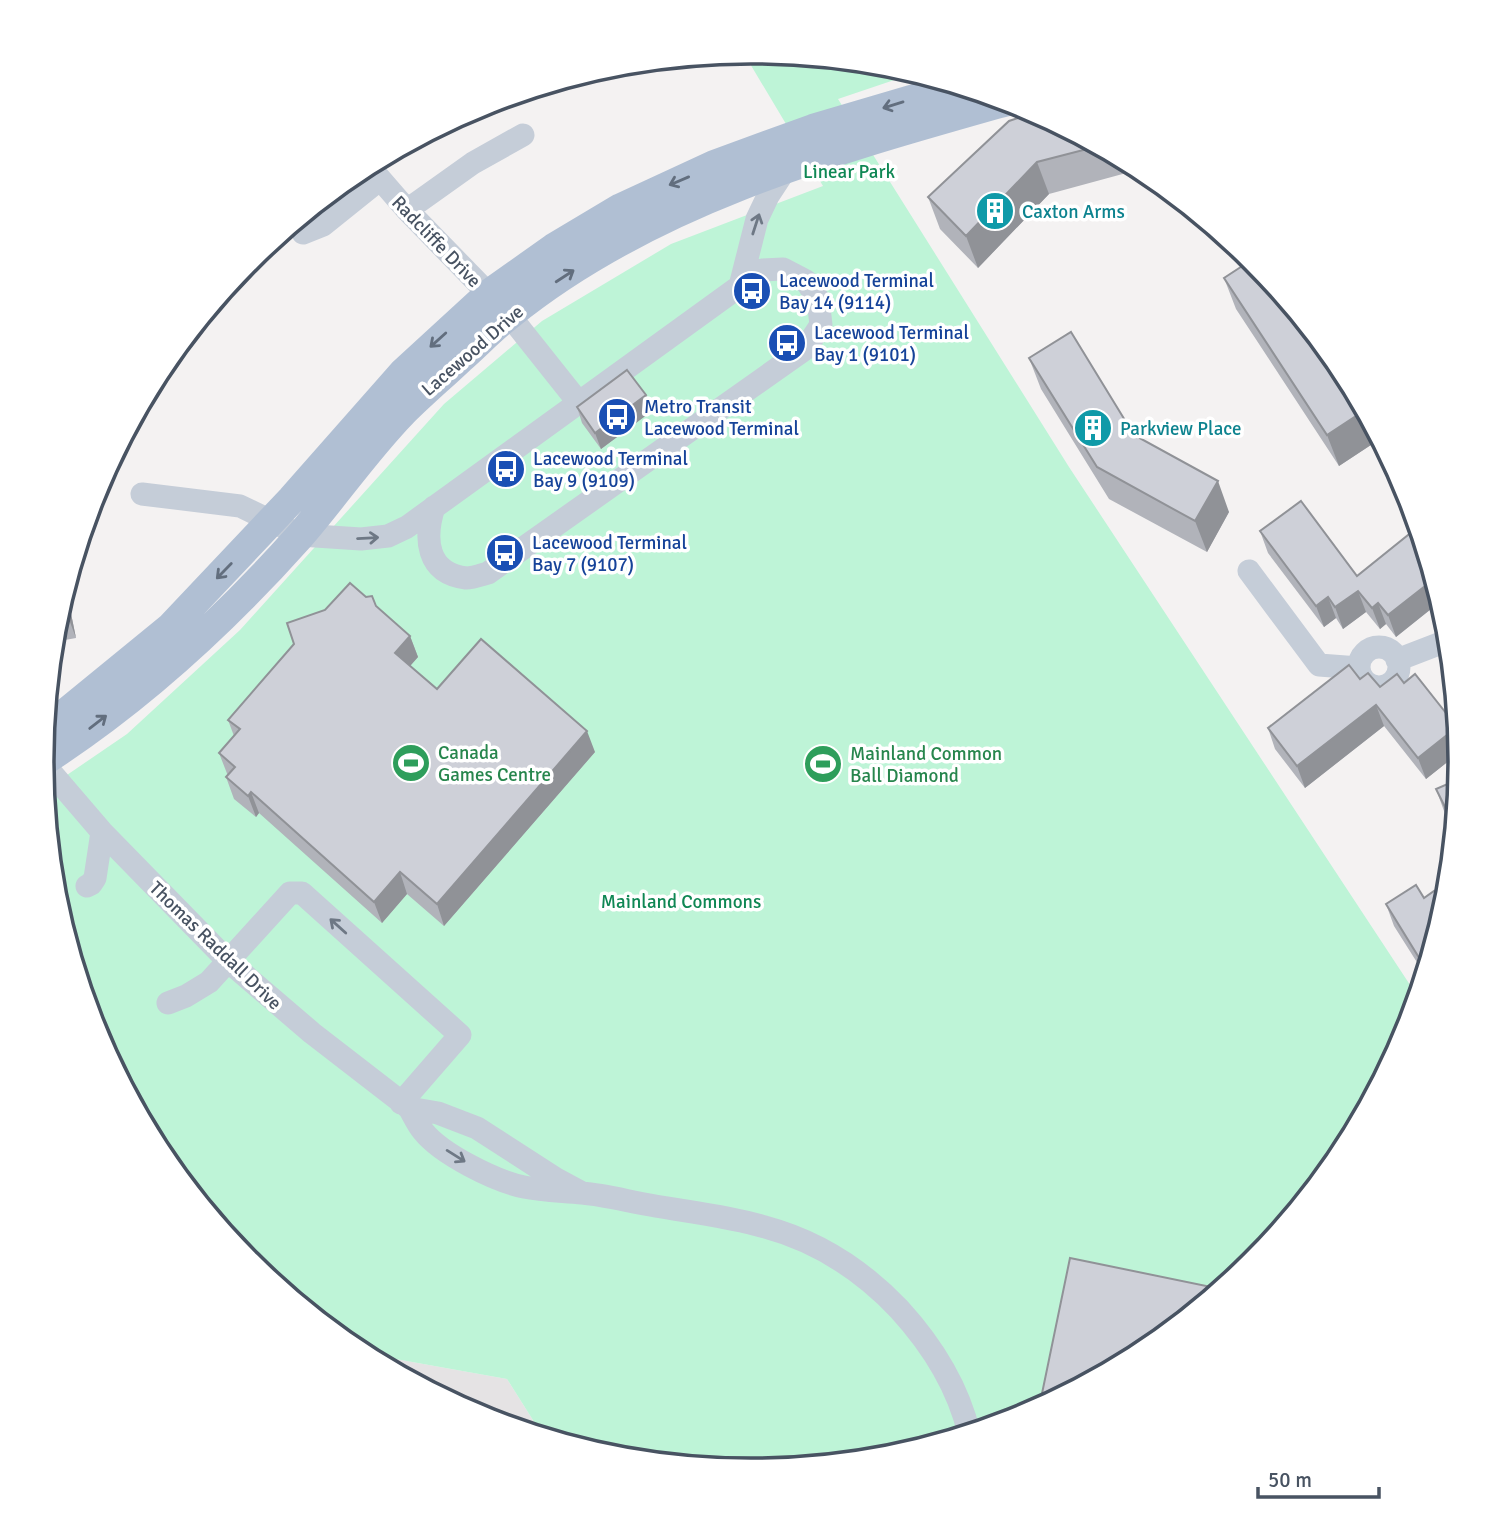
<svg xmlns="http://www.w3.org/2000/svg" width="1503" height="1522" font-family="Signika,sans-serif">
<style>
.education{fill:#e5e3e4}
.green{fill:#bef4d7}
.lines{fill:none;stroke-linecap:round;stroke-linejoin:round}
.minor{stroke:#c5cdd8;stroke-width:23}
.major{stroke:#b0bfd3;stroke-width:30}
.wall{fill:#b1b3ba}
.shaded-wall{fill:#909297}
.building{fill:#ced0d8;stroke:#909297;stroke-width:2}
.oneway{stroke:#626e7e}
.oneway2{stroke:#6e7885}
.labels{text-anchor:middle;stroke-width:7;stroke-linejoin:round;paint-order:stroke}
.park-label{font-size:19px;fill:#0f8754;stroke:#fff}
.culture-label{font-size:19px;fill:#0d838f;stroke:#fff;text-anchor:start}
.street-label{font-size:19px;fill:#485362;stroke:#fff}
.transit-label{font-size:19px;fill:#164399;stroke:#fff;text-anchor:start}
.leisure-label{font-size:19px;fill:#27864d;stroke:#fff;text-anchor:start}
.rim{fill:none;stroke:#485362;stroke-width:3.5}
</style>
<rect width="100%" height="100%" fill="#f4f2f2"/>
<!-- education -->
<path class="education" d="M362,1353L507,1379L543,1436L480,1416Z"/>
<!-- green -->
<path class="green" d="M743,52L890,65L915,73L838,99L1069,467L1418,997L1407,1033L1341,1156L1253,1263L1145,1351L1023,1417L890,1457L751,1470L613,1457L543,1436L507,1379L362,1353L357,1351L250,1262L161,1155L96,1032L56,899L45,790L127,734L240,630L444,404L542,321L671,244L823,186Z"/>
<g class="lines">
<!-- minor -->
<path class="minor" d="M368,165L407,210L509,315L579,403
M407,210L473,163L523,135
M303,233L323,225L379,180
M740,286L757,219L768,196L787,167
M142,494L240,506L300,535L361,539L388,536L407,527L762,270L783,269L806,281L818,299L821,325L805,349L488,573C481,575 473,578 466,578C426,573 424,538 434,507
M1249,571L1319,665L1359,668
M1359 667a20 20 0 1 1 40 0a20 20 0 1 1-40 0Z
M1397,660L1449,640
M42,762L102,832L228,961L312,1033L409,1108L438,1113L477,1128L556,1179L582,1193
M87,886L91,884L95,878L102,832
M168,1003L186,996L209,982L290,893H302L460,1035L401,1103
M409,1108C414,1116 417,1124 423,1131C441,1154 495,1181 524,1187C543,1191 562,1191 582,1193C605,1195 627,1201 650,1205C688,1212 728,1216 765,1227C817,1241 862,1270 899,1309C931,1344 958,1387 969,1433"/>
<!-- major -->
<path class="major" d="M45,730L171,627L292,499L404,372L489,294L554,248L621,208L714,165L813,129L959,86
M42,762C137,701 224,621 299,537C334,497 365,451 403,412C421,394 441,377 460,359C476,345 492,328 509,315C651,200 834,150 1007,101"/>
</g>
<!-- wall -->
<path class="wall" d="M1036,112L1141,169L1049,194L978,268L940,229L928,197Z
M1224,278L1342,367L1380,439L1339,466L1236,309Z
M1029,358L1134,435L1229,512L1207,552L1109,499L1041,389Z
M646,395L652,411L601,449L582,423L577,407Z
M1418,527L1441,601L1396,637L1386,624L1380,629L1366,612L1343,629L1336,618L1324,627L1268,553L1260,531L1357,576Z
M66,589L76,638L54,642L56,622Z
M376,606L410,636L418,657L410,666L437,689L595,752L444,926L407,894L382,923L259,813L256,817L234,799L226,777L228,776L219,753L234,736L228,720Z
M1404,683L1457,727L1458,729L1460,752L1426,779L1384,726L1305,788L1275,749L1268,728L1380,687Z
M1459,779L1454,832L1444,811L1436,789Z
M1424,898L1445,908L1425,975L1394,926L1386,904Z"/>
<!-- shaded-wall -->
<path class="shaded-wall" d="M1037,162L1049,194L978,268L966,236Z
M646,395L652,411L601,449L595,433Z
M1365,410L1380,439L1339,466L1327,435Z
M1218,481L1229,512L1207,552L1195,521Z
M1434,579L1441,601L1396,637L1388,615Z
M66,589L76,638L64,606L63,599Z
M1358,591L1366,612L1343,629L1335,607Z
M1328,597L1336,618L1324,627L1316,606Z
M1378,603L1386,624L1380,629L1372,608Z
M410,636L418,657L403,674L395,653Z
M1376,705L1384,726L1305,788L1297,766Z
M1457,727L1460,752L1426,779L1418,758Z
M587,731L595,752L444,926L437,904Z
M251,792L259,813L256,817L248,796Z
M400,872L407,894L382,923L374,902Z"/>
<!-- building -->
<path class="building" d="M1036,112L1099,146L1037,162L966,236L928,197L1009,121Z
M1253,259L1342,367L1365,410L1327,435L1224,278Z
M1071,332L1134,435L1218,481L1195,521L1097,467L1029,358Z
M627,370L646,395L595,433L577,407Z
M1301,501L1357,576L1418,527L1434,579L1388,615L1378,603L1372,608L1358,591L1335,607L1328,597L1316,606L1260,531Z
M350,583L366,597L372,596L376,606L410,636L395,653L437,689L481,639L587,731L437,904L400,872L374,902L251,792L248,796L226,777L235,767L219,753L240,729L228,720L294,644L287,623L325,610Z
M63,599L64,606L60,607Z
M1349,665L1360,679L1368,673L1380,687L1397,674L1404,683L1415,674L1457,727L1418,758L1376,705L1297,766L1268,728Z
M1459,779L1456,812L1455,810L1448,813L1436,789Z
M1416,885L1424,898L1434,891L1445,908L1426,969L1386,904Z
M1070,1258L1221,1289L1145,1351L1039,1408Z
M409,1379L425,1381L424,1386Z"/>
<!-- one-way arrows -->
<defs><path id="oneway-shaft" d="M-6 0H5M1.5-3L5.5 0L1.5 3" fill="none" stroke-width="1.6" stroke-linecap="round" stroke-linejoin="round" transform="scale(1.75)"/></defs>
<g class="oneway">
<use href="#oneway-shaft" transform="translate(893 105) rotate(163)"/>
<use href="#oneway-shaft" transform="translate(679 181) rotate(157)"/>
<use href="#oneway-shaft" transform="translate(565 276) rotate(-33)"/>
<use href="#oneway-shaft" transform="translate(438 340) rotate(138)"/>
<use href="#oneway-shaft" transform="translate(224 571) rotate(134)"/>
<use href="#oneway-shaft" transform="translate(98 722) rotate(-38)"/>
</g>
<g class="oneway2">
<use href="#oneway-shaft" transform="translate(756 224) rotate(-72)"/>
<use href="#oneway-shaft" transform="translate(368 538) rotate(-3)"/>
<use href="#oneway-shaft" transform="translate(338 926) rotate(-138)"/>
<use href="#oneway-shaft" transform="translate(456 1156) rotate(32)"/>
</g>
<!-- icons -->
<defs>
<symbol id="building-disc" viewBox="-11 -11 22 22"><circle r="9.5" fill="#0f9aa8" stroke="#fff"/><path d="M-4-6H4V6H1V3H-1V6H-4ZM-2.5-4.3h1.7v1.8h-1.7ZM.8-4.3h1.7v1.8H.8ZM-2.5-1h1.7V.8h-1.7ZM.8-1h1.7V.8H.8Z" fill="#fff"/></symbol>
<symbol id="bus-disc" viewBox="-11 -11 22 22"><circle r="9.5" fill="#1a4fb4" stroke="#fff"/><path d="M-5-6H5V4H4V6H2V4H-2V6H-4V4H-5ZM-3.5-4V0h7V-4ZM-3.5 1.2v1.5H-2V1.2ZM2 1.2v1.5H3.5V1.2Z" fill="#fff"/></symbol>
<symbol id="stadium-disc" viewBox="-11 -11 22 22"><circle r="9.5" fill="#2e9e5b" stroke="#fff"/><path d="M0-5a6.5 5 0 1 0 0 10a6.5 5 0 1 0 0-10ZM-3.5-1.8h7v3.6h-7Z" fill="#fff"/></symbol>
</defs>
<g fill-rule="evenodd">
<use href="#building-disc" x="973" y="189" width="44" height="44"/>
<use href="#bus-disc" x="730" y="269" width="44" height="44"/>
<use href="#bus-disc" x="765" y="321" width="44" height="44"/>
<use href="#bus-disc" x="595" y="395" width="44" height="44"/>
<use href="#building-disc" x="1071" y="406" width="44" height="44"/>
<use href="#bus-disc" x="484" y="447" width="44" height="44"/>
<use href="#bus-disc" x="483" y="531" width="44" height="44"/>
<use href="#stadium-disc" x="389" y="741" width="44" height="44"/>
<use href="#stadium-disc" x="801" y="742" width="44" height="44"/>
</g>
<g class="labels">
<!-- park labels -->
<g class="park-label">
<text x="849" y="178">Linear Park</text>
<text x="681" y="908">Mainland Commons</text>
</g>
<!-- culture labels -->
<g class="culture-label">
<text x="1022" y="218">Caxton Arms</text>
<text x="1120" y="435">Parkview Place</text>
</g>
<!-- street labels -->
<g class="street-label">
<text transform="translate(437 241) rotate(46)" y="7">Radcliffe Drive</text>
<text transform="translate(472 350) rotate(-41)" y="7">Lacewood Drive</text>
<text transform="translate(216 945) rotate(44)" y="7">Thomas Raddall Drive</text>
</g>
<!-- transit labels -->
<g class="transit-label">
<text x="779" y="287">Lacewood Terminal<tspan x="779" dy="22">Bay 14 (9114)</tspan></text>
<text x="814" y="339">Lacewood Terminal<tspan x="814" dy="22">Bay 1 (9101)</tspan></text>
<text x="644" y="413">Metro Transit<tspan x="644" dy="22">Lacewood Terminal</tspan></text>
<text x="533" y="465">Lacewood Terminal<tspan x="533" dy="22">Bay 9 (9109)</tspan></text>
<text x="532" y="549">Lacewood Terminal<tspan x="532" dy="22">Bay 7 (9107)</tspan></text>
</g>
<!-- leisure labels -->
<g class="leisure-label">
<text x="438" y="759">Canada<tspan x="438" dy="22">Games Centre</tspan></text>
<text x="850" y="760">Mainland Common<tspan x="850" dy="22">Ball Diamond</tspan></text>
</g>
</g>
<!-- crop -->
<path d="M0 0H1503V1522H0ZM54 761a697 697 0 1 1 1394 0a697 697 0 1 1-1394 0Z" fill="#fff" fill-rule="evenodd"/>
<path class="rim" d="M54 761a697 697 0 1 1 1394 0a697 697 0 1 1-1394 0Z"/>
<!-- scale -->
<path d="M1258 1487v10h121v-10" fill="none" stroke="#485362" stroke-width="3.5"/>
<text x="1268" y="1487" font-size="21" fill="#485362" stroke="#ffffff" stroke-width="5" paint-order="stroke">50 m</text>
</svg>
